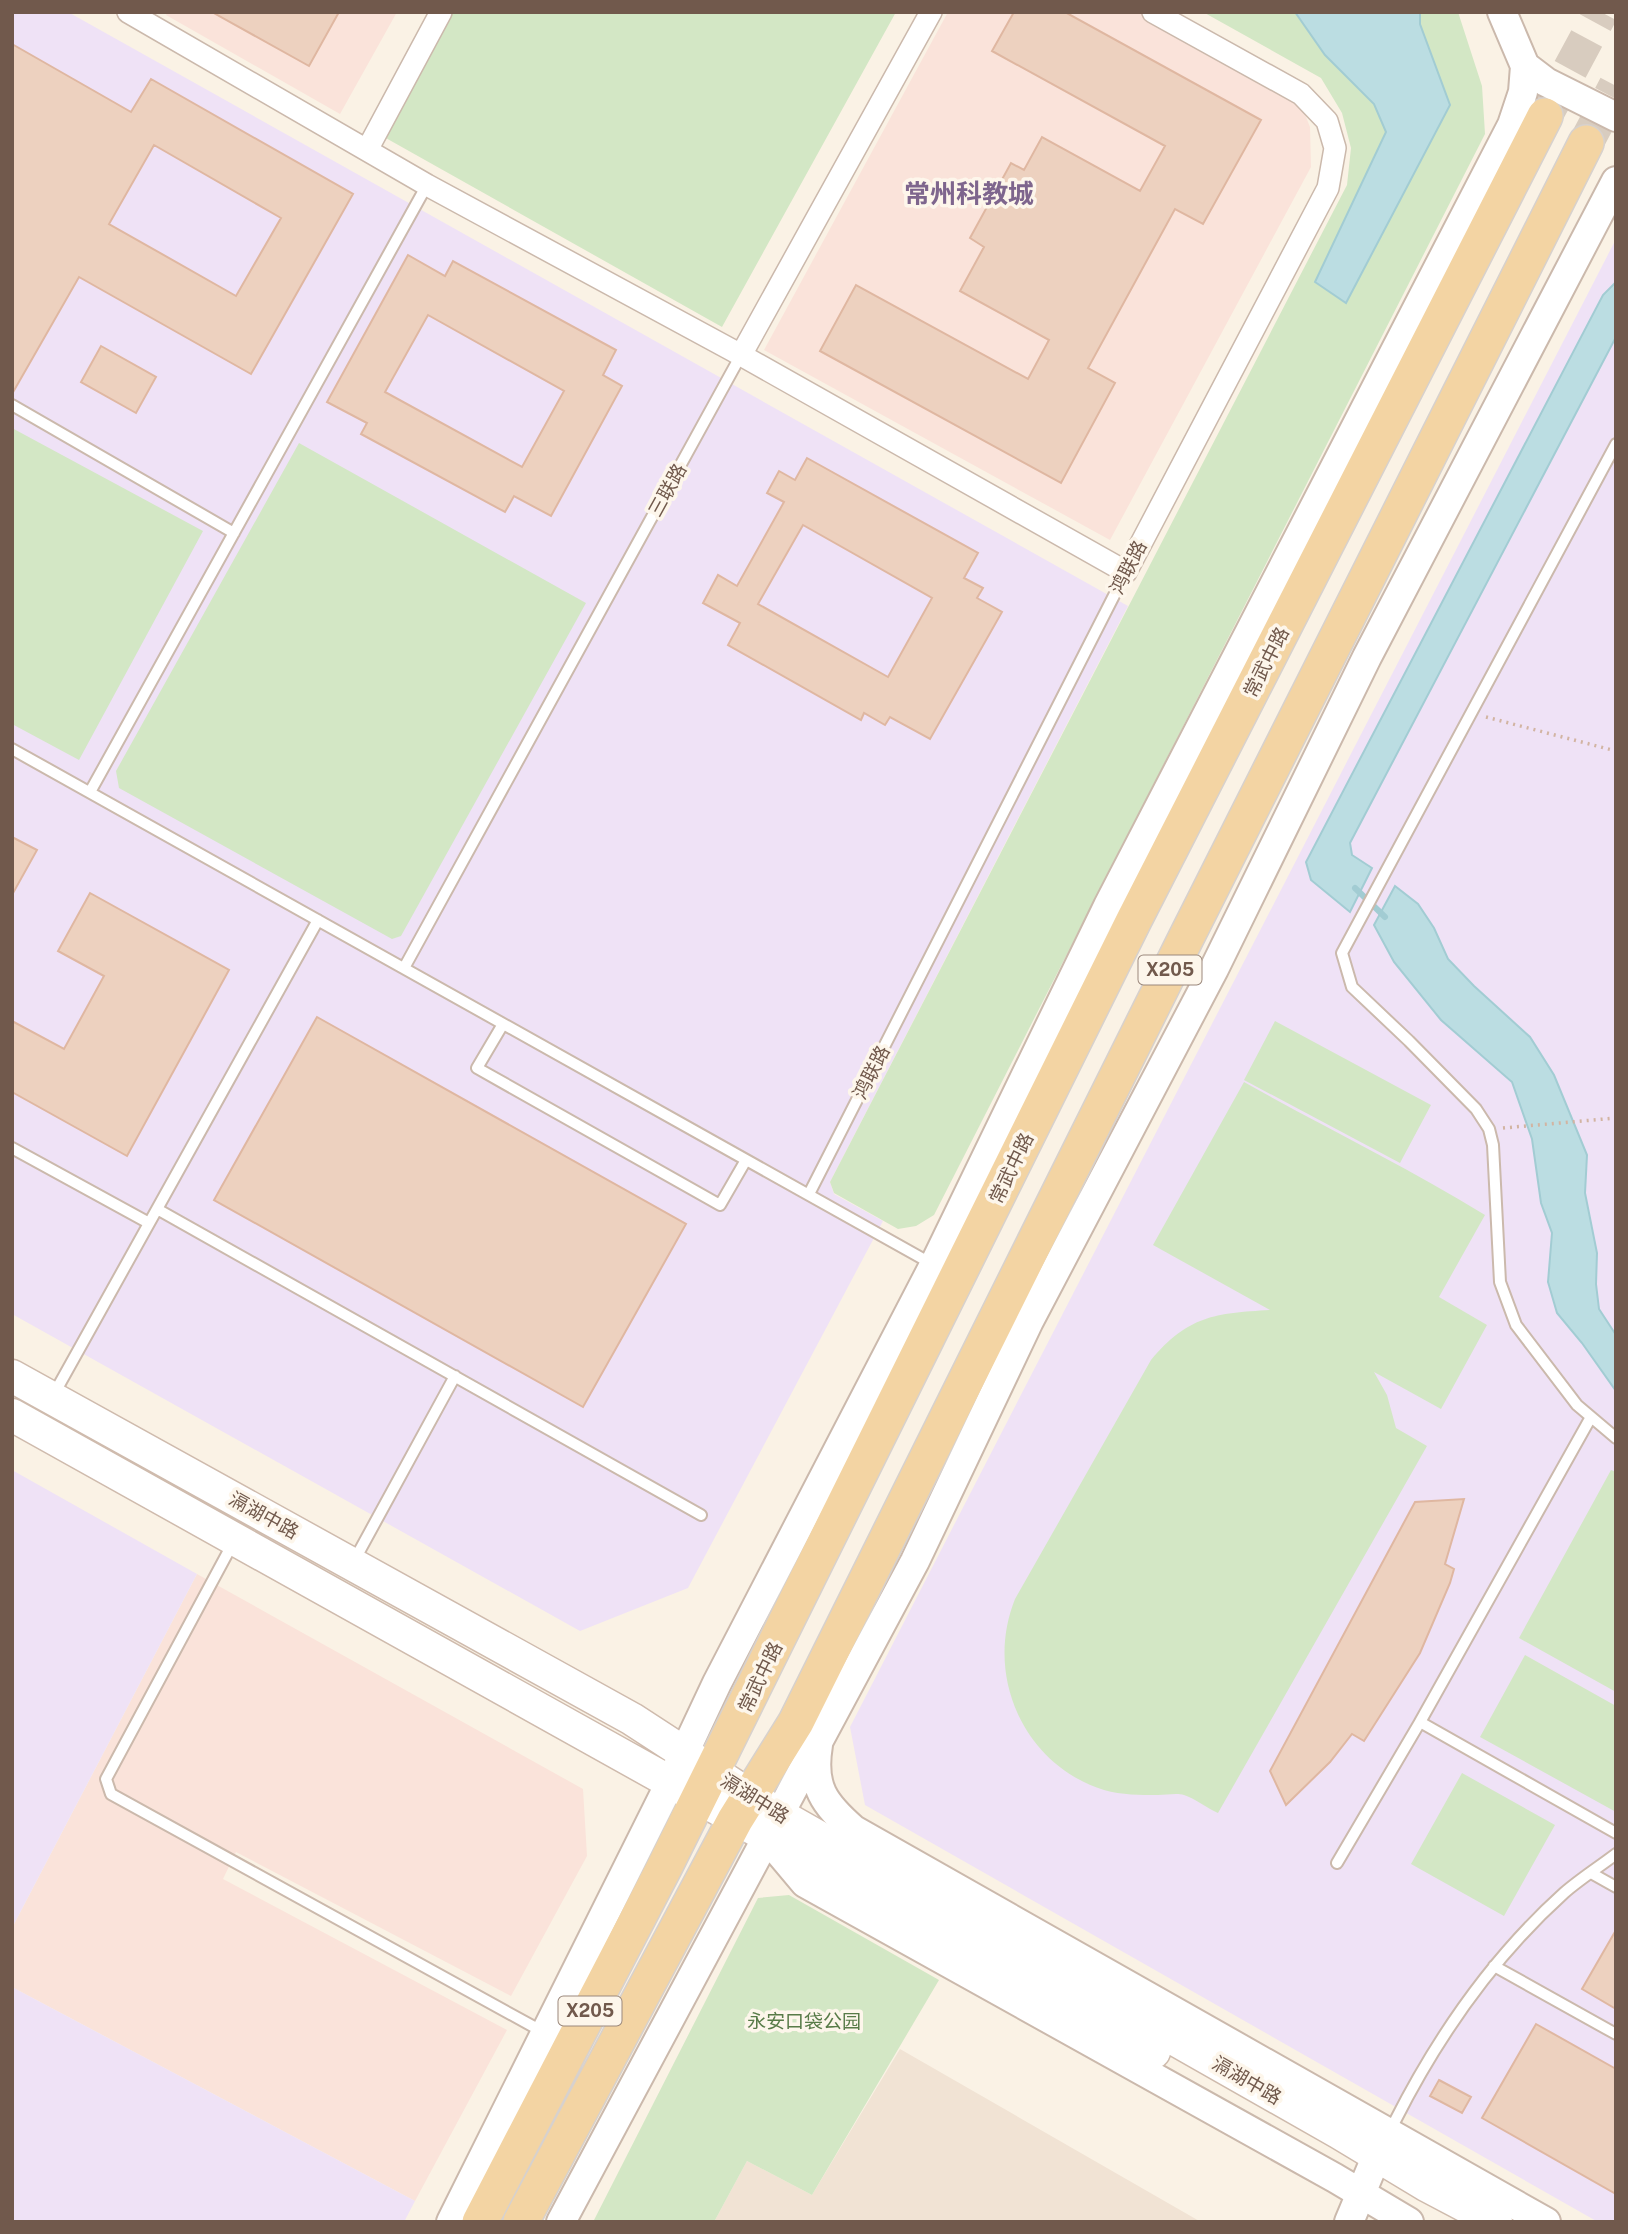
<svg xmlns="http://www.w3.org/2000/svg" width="1628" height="2234" font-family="'Public Sans','Noto Sans SC',sans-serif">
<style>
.residential{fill:#f1e3d4}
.commercial{fill:#fae3da}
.education{fill:#efe2f6}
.green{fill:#d3e7c5}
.water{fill:#bbdde2;stroke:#a2ccd3;stroke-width:2}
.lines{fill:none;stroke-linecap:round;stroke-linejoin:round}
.stream{stroke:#a2ccd3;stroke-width:6}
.building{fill:#edd1bf;stroke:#dfb7a1;stroke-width:2;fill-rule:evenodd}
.primary-tunnel{stroke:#d8ccbf;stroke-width:35;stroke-dasharray:35 18;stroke-linecap:butt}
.service-casing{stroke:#cbb9ac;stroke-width:14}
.minor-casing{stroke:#cbb9ac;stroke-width:24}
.tertiary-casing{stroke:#cbb9ac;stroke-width:32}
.secondary-casing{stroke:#cfbbad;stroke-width:35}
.primary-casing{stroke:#d7d1cd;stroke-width:38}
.path{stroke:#d2b4a2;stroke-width:3.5;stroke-dasharray:2 5;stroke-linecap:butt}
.service{stroke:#fff;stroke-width:10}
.minor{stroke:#fff;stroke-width:21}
.tertiary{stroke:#fff;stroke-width:28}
.secondary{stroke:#fff;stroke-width:32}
.primary{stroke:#f3d4a3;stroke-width:35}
.labels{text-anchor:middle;stroke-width:7;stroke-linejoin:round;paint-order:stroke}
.shield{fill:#fdf6eb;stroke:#9b887c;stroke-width:2}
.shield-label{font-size:18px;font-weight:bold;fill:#71594c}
.street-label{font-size:19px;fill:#71594c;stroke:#fdf6eb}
.park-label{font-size:19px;fill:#587b48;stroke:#fdf6eb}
.district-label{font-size:26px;font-weight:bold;fill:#7e658d;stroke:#fdf6eb}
</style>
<rect width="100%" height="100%" fill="#faf2e5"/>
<!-- residential -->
<path class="residential" d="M900,2049L1201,2222H714L747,2161L812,2195Z"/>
<!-- commercial -->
<path class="commercial" d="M168,12H397L340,114L166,15Z
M948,12H1146L1289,92L1302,107L1310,127L1311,167L1110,540L764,350Z
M197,1574L583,1789L587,1856L511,1996L236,1852L223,1879L507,2030L415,2201L12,1987V1928Z"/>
<!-- education -->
<path class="education" d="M12,12H68L1128,606L830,1182L834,1194L883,1221L688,1588L580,1631L12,1314Z
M1616,239V2222H1598L865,1805L850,1727Z
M12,1470L197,1574L12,1928Z
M12,1987L415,2201L404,2222H12Z"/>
<!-- green -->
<path class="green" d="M451,12H896L722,327L384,137Z
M1203,12H1458L1482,86L1485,134L934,1215L916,1226L898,1229L834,1193L830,1182L1347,185L1351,148L1342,113L1321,78Z
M12,428L203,531L79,760L12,724Z
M299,443L586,603L401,936L392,939L119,788L116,771Z
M1275,1021L1431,1105L1400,1163L1244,1080Z
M1244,1082C1324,1127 1407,1167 1485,1215L1439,1297L1487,1325L1441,1409L1374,1372L1387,1395L1396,1428L1427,1446L1218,1813C1207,1808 1196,1799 1184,1795C1177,1793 1166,1795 1158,1795C1140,1795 1122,1795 1104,1790C1024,1765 984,1676 1015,1599L1151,1360C1188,1316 1215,1313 1270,1310L1153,1245Z
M1611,1470L1616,1472V1692L1519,1638Z
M1525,1655L1616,1706V1812L1480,1737Z
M1462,1773L1555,1825L1504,1916L1411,1864Z
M789,1895L939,1980L812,2195L747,2161L714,2222H593L758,1898Z"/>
<!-- water -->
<path class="water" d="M1295,12H1420V24L1450,105L1346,303L1315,282L1386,132L1374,104L1325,55Z
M1616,282V337L1350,843L1352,855L1372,868L1350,912L1311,880L1306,862L1603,295Z
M1395,886L1418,904L1434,928L1448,959L1474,986L1530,1037L1554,1075L1587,1155L1585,1193L1597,1253L1596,1284L1599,1309L1616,1335V1391L1582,1343L1557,1313L1548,1282L1552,1233L1541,1203L1532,1139L1512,1082L1441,1020L1394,962L1374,925Z"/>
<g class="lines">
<!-- stream -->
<path class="stream" d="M1355,888L1385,917"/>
</g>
<!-- building -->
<path class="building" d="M212,12H339L309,66Z
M1014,12H1065L1261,120L1203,224L1175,209L1088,368L1115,383L1061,483L820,351L856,285L1028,379L1049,340L960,291L984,247L970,238L1011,163L1024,170L1042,137L1140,191L1165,146L992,51Z
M12,44L131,112L151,79L353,194L251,374L79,277L12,394ZM154,145L281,218L236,296L109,224Z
M408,255L445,276L453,261L616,350L603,375L622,386L551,516L514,496L505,512L361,434L367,423L327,402ZM428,315L564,391L522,467L385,392Z
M101,346L156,377L136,413L81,382Z
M807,458L978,553L964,578L983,588L977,598L1002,612L930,739L890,717L885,725L864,713L861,720L728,645L740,623L703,603L718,575L737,586L784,502L767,493L779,471L795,480ZM803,525L932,598L888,677L758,604Z
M12,837L37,850L12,895Z
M90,893L229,970L127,1156L12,1092V1021L64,1049L104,976L58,951Z
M317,1017L686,1224L583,1407L214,1200Z
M1464,1499L1445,1564L1454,1569L1450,1583L1420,1653L1364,1741L1352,1734L1330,1762L1286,1805L1270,1771L1415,1502Z
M1616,1930V2009L1582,1989Z
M1536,2024L1616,2069V2194L1482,2118Z
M1439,2080L1471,2097L1462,2113L1430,2096Z"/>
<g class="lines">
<!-- primary-tunnel -->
<path class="primary-tunnel" d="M1545,116L1601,12
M1586,143L1616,86"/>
<defs>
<path id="service" d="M12,405L234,533
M1616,444L1342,953L1352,987L1409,1041L1476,1109L1489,1129L1493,1145L1500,1282L1516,1325L1577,1405L1616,1438
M12,749L934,1265
M90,792L427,185
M404,968L741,355
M503,1024L477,1068L720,1205L746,1160
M12,1148L149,1223
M809,1194L1126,572
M157,1209L701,1515
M54,1394L318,920
M1591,1417L1420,1722L1616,1833
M234,1541L106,1779L111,1794L545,2033
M354,1561L455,1376
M1337,1863L1420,1722
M1591,1873L1616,1887
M1494,1966L1616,2034
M1388,2130L1395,2121C1438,2036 1493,1957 1564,1893C1580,1879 1599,1867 1616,1854"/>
<path id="minor" d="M128,12L427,185L741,355L1126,572L1328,188L1335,148L1327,121L1301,94L1153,12
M367,150L441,12
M741,355L931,12"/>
<path id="tertiary" d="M1502,12L1525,66L1546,82L1616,117
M818,1745C811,1787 824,1804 854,1830L1546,2222
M768,1839L805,1883L1335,2178L1409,2222
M451,2222L670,1783L717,1683L934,1265L1108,906L1512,125L1523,92L1525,66
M561,2222L915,1561L1029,1321L1214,969L1367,657L1616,181
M1349,2222L1377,2155"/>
<path id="secondary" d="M12,1376L632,1719L778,1814L1338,2132L1426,2185L1496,2222
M12,1415L1154,2052"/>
<path id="primary" d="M480,2222L665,1866L1134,920L1545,116
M521,2222L735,1820L796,1722L1186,938L1586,143"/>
</defs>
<!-- service casing -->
<use href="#service" class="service-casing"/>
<!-- minor casing -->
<use href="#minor" class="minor-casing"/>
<!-- tertiary casing -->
<use href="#tertiary" class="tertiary-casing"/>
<!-- secondary casing -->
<use href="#secondary" class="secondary-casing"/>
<!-- primary casing -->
<use href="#primary" class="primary-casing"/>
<!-- path -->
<path class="path" d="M1486,717L1616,751
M1503,1128L1616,1118"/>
<!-- service -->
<use href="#service" class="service"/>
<!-- minor -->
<use href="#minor" class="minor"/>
<!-- tertiary -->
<use href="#tertiary" class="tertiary"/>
<!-- secondary -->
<use href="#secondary" class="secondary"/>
<!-- primary -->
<use href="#primary" class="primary"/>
</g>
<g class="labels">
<!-- shield labels -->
<g class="shield">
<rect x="1138.5" y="955.5" width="63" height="29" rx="5"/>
<rect x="558.5" y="1996.5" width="63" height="29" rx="5"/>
</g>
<g class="shield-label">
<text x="1170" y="976">X205</text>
<text x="590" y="2017">X205</text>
</g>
<!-- street labels -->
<g class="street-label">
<text transform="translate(667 490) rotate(-61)" y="7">三联路</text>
<text transform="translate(1128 567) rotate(-63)" y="7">鸿联路</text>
<text transform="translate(1266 662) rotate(-63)" y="7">常武中路</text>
<text transform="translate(871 1072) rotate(-63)" y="7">鸿联路</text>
<text transform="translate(1011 1168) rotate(-64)" y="7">常武中路</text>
<text transform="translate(264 1515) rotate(29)" y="7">滆湖中路</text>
<text transform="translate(760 1677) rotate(-64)" y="7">常武中路</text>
<text transform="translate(755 1798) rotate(32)" y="7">滆湖中路</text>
<text transform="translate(1247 2080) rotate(30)" y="7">滆湖中路</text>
</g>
<!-- park labels -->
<g class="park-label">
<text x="804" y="2028">永安口袋公园</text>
</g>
<!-- district labels -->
<g class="district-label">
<text x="969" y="203">常州科教城</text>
</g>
</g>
<!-- border -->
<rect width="1628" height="2234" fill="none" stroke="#71594c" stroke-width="28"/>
</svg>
